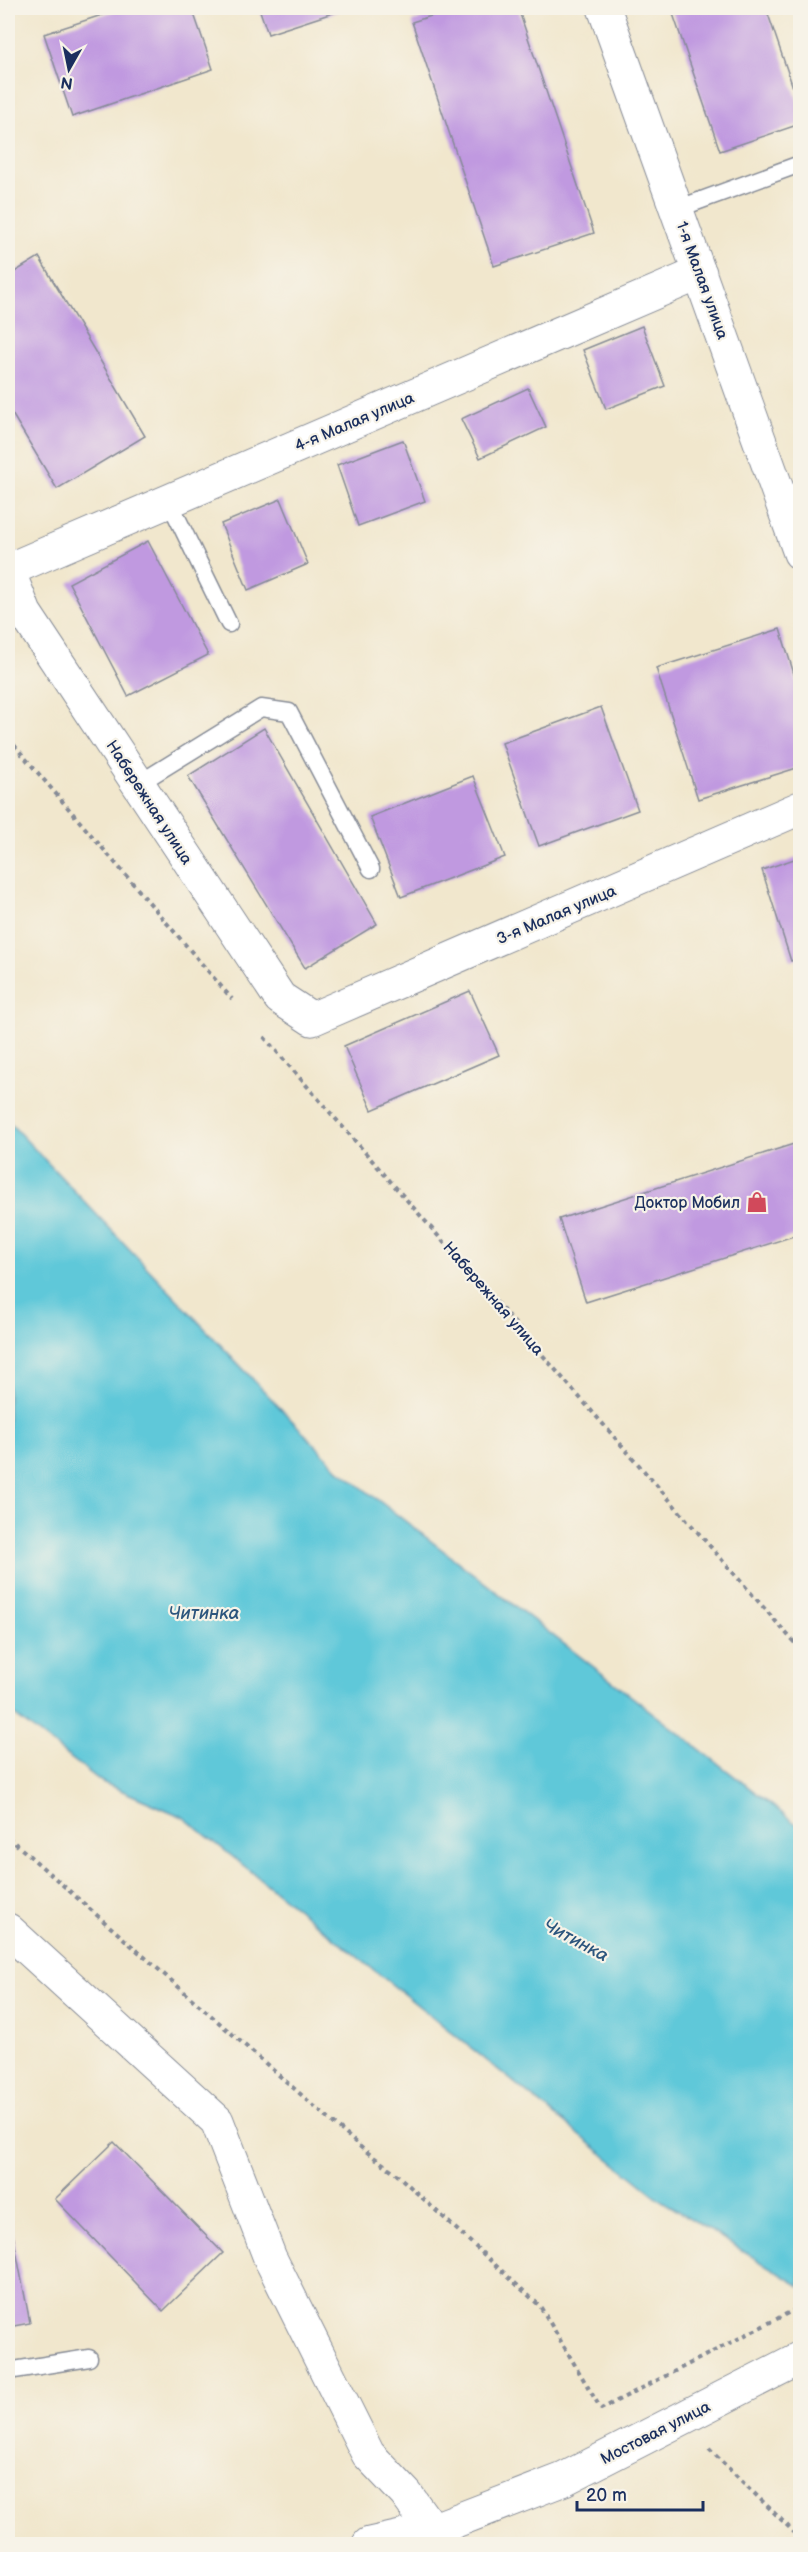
<svg xmlns="http://www.w3.org/2000/svg" width="808" height="2552" font-family="'Balsamiq Sans',sans-serif">
<style>
.water{fill:#5ec8d9;stroke:#3c7c9c;stroke-width:1.5}
.building{fill:#c099e0}
.lines{fill:none;stroke-linecap:round;stroke-linejoin:round}
.service-casing{stroke:#868b96;stroke-width:19}
.minor-casing{stroke:#868b96;stroke-width:35}
.path{stroke:#868b96;stroke-width:4;stroke-dasharray:4.5 4.5;stroke-linecap:butt}
.service{stroke:#fff;stroke-width:16}
.minor{stroke:#fff;stroke-width:33}
.labels{text-anchor:middle;stroke-width:4.5;stroke-linejoin:round;paint-order:stroke}
.street-label{font-size:16px;fill:#1b2f5e;stroke:#f7f3e8}
.poi-label{font-size:16px;fill:#1b2f5e;stroke:#f7f3e8;text-anchor:end}
.water-label{font-size:18px;font-style:italic;fill:#2c557d;stroke:#f7f3e8}
</style>
<rect width="100%" height="100%" fill="#f7f3e8"/>
<filter id="ink" filterUnits="userSpaceOnUse"><feTurbulence type="fractalNoise" baseFrequency=".0167" numOctaves="2"/><feDisplacementMap in="SourceGraphic" scale="12" xChannelSelector="R" yChannelSelector="G"/><feConvolveMatrix kernelMatrix="1 2 1 2 8 2 1 2 1" color-interpolation-filters="sRGB"/></filter>
<filter id="wash" filterUnits="userSpaceOnUse"><feTurbulence type="fractalNoise" baseFrequency=".008" numOctaves="4" result="noise"/><feDisplacementMap in="SourceGraphic" scale="24" xChannelSelector="R" yChannelSelector="G"/><feGaussianBlur stdDeviation="1.35" result="paint"/><feColorMatrix in="noise" values="0 0 0 0 0 0 0 0 0 0 0 0 0 0 0 0 0 1.4 0 .05"/><feComposite in="paint" operator="in"/></filter>
<g filter="url(#wash)">
<rect width="100%" height="100%" fill="#f1e7cd"/>
<!-- water -->
<path class="water" d="M8,1121L338,1469L800,1827V2286L662,2201L183,1817L102,1782L8,1710Z"/>
<g id="blocks">
<!-- building -->
<path class="building" d="M123,8H192L213,69L72,117L44,34Z
M259,8H348L268,34Z
M456,8H518L594,233L494,266L412,22Z
M671,8H766L800,108V124L720,151Z
M39,257L145,436L57,489L8,407V276Z
M642,326L665,386L606,409L583,350Z
M528,388L546,427L480,458L461,419Z
M403,440L425,501L358,526L337,465Z
M281,499L308,564L248,590L221,524Z
M148,541L208,655L128,696L69,583Z
M780,629L800,693V767L698,799L656,668Z
M601,707L638,810L539,846L502,743Z
M264,728L377,924L305,968L188,776Z
M473,776L505,857L401,897L370,817Z
M800,857V958L791,961L762,870Z
M470,991L499,1055L372,1110L344,1046Z
M800,1142V1234L586,1302L559,1219Z
M114,2142L223,2253L163,2311L55,2199Z
M8,2209L30,2323L8,2327Z"/>
</g>
</g>
<g filter="url(#ink)">
<use href="#blocks" fill-opacity="0" stroke="#868b96" stroke-width="1.5"/>
<g class="lines">
<defs>
<path id="service" d="M677,209L800,164
M169,501L229,624
M138,784L261,708L289,712L371,869
M8,2371L89,2358"/>
<path id="minor" d="M604,8L800,553
M8,570L25,613L280,998L312,1019L800,808
M8,570L700,273
M8,1930L217,2121L270,2258L368,2454L406,2494L432,2530
M369,2544L432,2530L564,2479L800,2358"/>
</defs>
<!-- service casing -->
<use href="#service" class="service-casing"/>
<!-- minor casing -->
<use href="#minor" class="minor-casing"/>
<!-- path -->
<path class="path" d="M8,738L232,999
M264,1037L800,1649
M8,1837L364,2150L393,2171L540,2306L601,2409L800,2307
M709,2449L800,2538"/>
<!-- service -->
<use href="#service" class="service"/>
<!-- minor -->
<use href="#minor" class="minor"/>
</g>
</g>
<!-- icons -->
<defs>
<symbol id="shop-bare" viewBox="-9 -9 18 18"><path d="M-5-2.5h2.3a2.7 3.5 0 0 1 5.4 0H5L5.5 6h-11ZM-1.5-2.5h3a1.5 2.3 0 0 0-3 0Z" fill="#d1495b" stroke="#f7f3e8" stroke-width="2.5" paint-order="stroke"/></symbol>
</defs>
<g fill-rule="evenodd">
<use href="#shop-bare" x="742" y="1187" width="30" height="30"/>
</g>
<g class="labels">
<!-- street labels -->
<g class="street-label">
<text transform="translate(703 280) rotate(70)" y="6">1-я Малая улица</text>
<text transform="translate(354 421) rotate(-23)" y="6">4-я Малая улица</text>
<text transform="translate(150 802) rotate(57)" y="6">Набережная улица</text>
<text transform="translate(556 914) rotate(-23)" y="6">3-я Малая улица</text>
<text transform="translate(494 1298) rotate(49)" y="6">Набережная улица</text>
<text transform="translate(655 2432) rotate(-27)" y="6">Мостовая улица</text>
</g>
<!-- poi labels -->
<g class="poi-label">
<text x="740" y="1208">Доктор Мобил</text>
</g>
<!-- water labels -->
<g class="water-label">
<text x="204" y="1619">Читинка</text>
<text transform="translate(576 1940) rotate(28)" y="6">Читинка</text>
</g>
</g>
<!-- margin -->
<rect width="808" height="2552" fill="none" stroke="#f7f3e8" stroke-width="30"/>
<!-- north arrow -->
<g transform="translate(69 69) rotate(189)" stroke="#f7f3e8" stroke-width="4.5" paint-order="stroke">
<path d="M0-4.5L10 22L0 15L-10 22Z" fill="#1b2f5e"/>
<text y="-9" font-size="16" font-weight="bold" text-anchor="middle" fill="#1b2f5e">N</text>
</g>
<!-- scale -->
<path d="M577 2501v9h126v-9" fill="none" stroke="#1b2f5e" stroke-width="3"/>
<text x="586" y="2501" font-size="18" fill="#1b2f5e" stroke="#f7f3e8" stroke-width="4.5" paint-order="stroke">20 m</text>
</svg>
